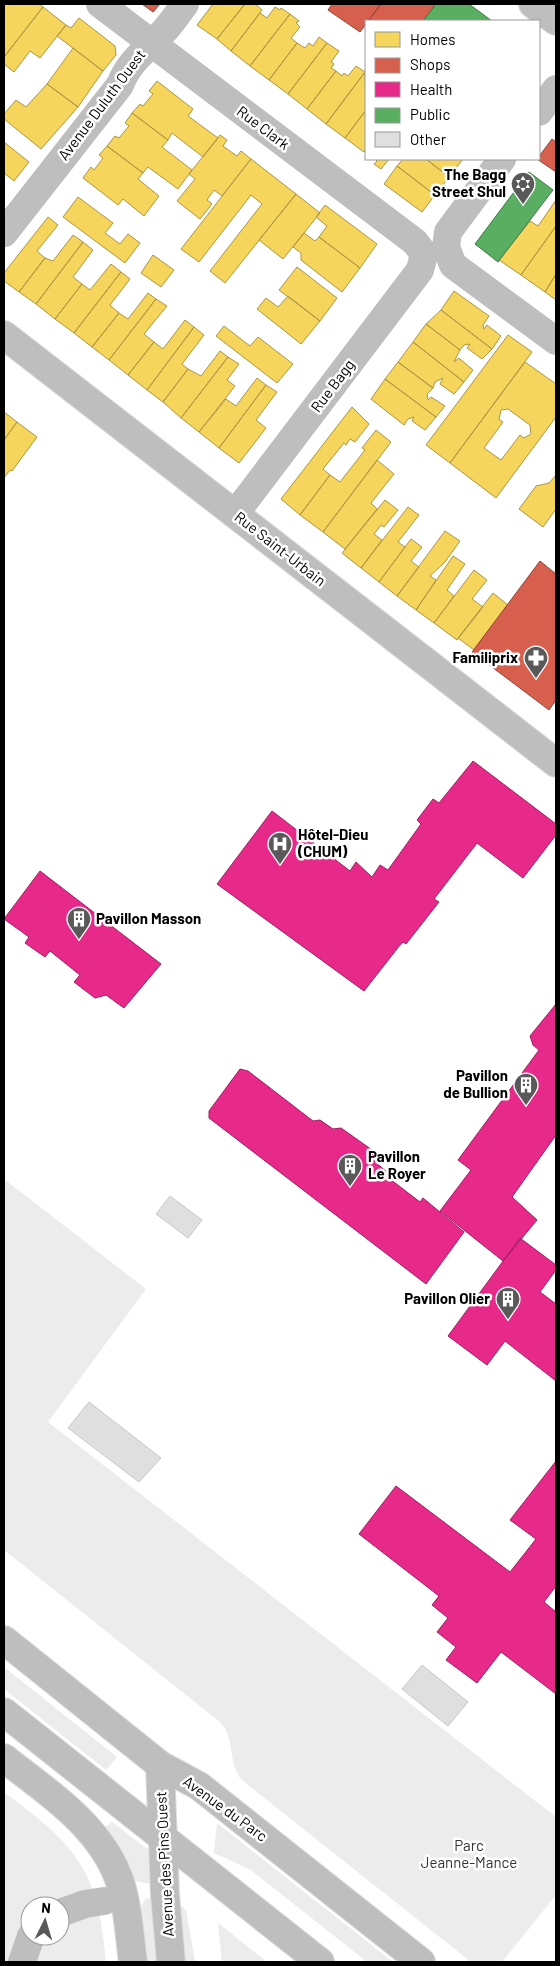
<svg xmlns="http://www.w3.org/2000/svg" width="560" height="1966" font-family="Barlow,sans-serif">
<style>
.green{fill:#ececec;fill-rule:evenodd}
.homes{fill:#f6d55c;stroke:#ac9540;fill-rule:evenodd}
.shops{fill:#d6604d;stroke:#964336}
.health{fill:#e7298a;stroke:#a21d61}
.public{fill:#5aae61;stroke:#3f7a44}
.building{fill:#dfdfdf;stroke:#c7c7c7}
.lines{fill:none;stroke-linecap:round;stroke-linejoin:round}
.major-casing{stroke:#dbdbdb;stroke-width:30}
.minor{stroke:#bebebe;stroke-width:28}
.major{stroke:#bebebe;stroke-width:28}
.labels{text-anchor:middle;stroke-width:5;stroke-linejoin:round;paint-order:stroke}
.street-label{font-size:15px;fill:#000;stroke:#fff}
.poi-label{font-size:15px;font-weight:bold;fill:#000;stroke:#fff;text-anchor:end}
.park-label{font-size:15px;fill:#333;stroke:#fff}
</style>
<rect width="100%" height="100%" fill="#fff"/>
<!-- green -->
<path class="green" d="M4,1179L146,1289L48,1422L556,1817V1895L502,1962H471L243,1781C227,1765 236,1739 220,1722L4,1550Z
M4,1667L117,1757L106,1770L4,1689Z
M4,1792C37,1817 74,1843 90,1883C101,1908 103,1936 106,1962H4ZM30,1906H60V1936H30Z
M112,1822L150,1851L151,1884L134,1881L118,1844L105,1827Z
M217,1823L393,1962H367L251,1870L214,1853Z
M146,1898L152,1900L157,1962H147L141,1906Z
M178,1903L186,1910L195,1962H184Z
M218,1923L267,1962H222Z"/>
<!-- homes -->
<path class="homes" d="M4,4H39L43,7L4,57Z
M213,4H245L217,39L197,25Z
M245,4H255L262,10L231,51L217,39Z
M43,7L66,25L40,58L30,51L14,72L4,64V57Z
M275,7L280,10L281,8L290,14L250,66L231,51L260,13L267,18Z
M290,14L299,21L296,23L300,27L291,38L297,43L269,80L250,66Z
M79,18L115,46L116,55L103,71L57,36L66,25L71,28Z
M319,37L327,43L288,94L269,80L297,43L305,48L309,43L313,46Z
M327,43L339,51L331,62L334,64L331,68L336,71L307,109L288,94Z
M73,48L103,71L78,107L47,84Z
M356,66L365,72L326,124L307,109L336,71L342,76L344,73L348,76Z
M365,72L366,110L345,138L326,124Z
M157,81L193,109L188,116L218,138L203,157L172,133L168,140L132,113L140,104L143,106L153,94L149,91Z
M47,84L78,107L41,149L4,119V114L16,100L26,107Z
M366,110V149L364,152L345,138Z
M132,113L168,140L162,147L192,170L178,189L148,167L143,173L107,146L115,136L119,138L129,126L125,123Z
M220,135L227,140L223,146L237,156L241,151L251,159L222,196L214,190L207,200L212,204L200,219L177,201L195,179L189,174Z
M4,142L29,162L14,181L4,173Z
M107,146L143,173L138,179L159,196L144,216L123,199L118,205L83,178L91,167L94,170L103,158L99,155Z
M251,159L296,194L225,283L210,271L262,204L251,195L199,262L181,249Z
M375,159H389L381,169L374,164L377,161Z
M403,159H426L449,177L435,195L397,166Z
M426,159H463L449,177Z
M397,166L435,195L422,212L384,184Z
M296,194L320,213L283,259L259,240Z
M78,197L113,223L105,233L120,244L128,234L140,243L125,263L63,217Z
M556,200V226L521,275L499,260L530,221L538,226Z
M325,205L377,244L360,268L319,237L327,226L316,217Z
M48,217L58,225L37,251L45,258L19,292L4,281V273Z
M556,226V274L545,292L521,275Z
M304,233L315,241L319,237L360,268L342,292L301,260V253L293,247Z
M73,235L83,242L36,304L19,292L45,258L53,261Z
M83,242L93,250L73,277L82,284L55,319L36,304Z
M153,255L174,270L161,287L141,273Z
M111,264L121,272L74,333L55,319L82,284L90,290Z
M297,267L337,298L320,321L279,290Z
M121,272L130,279L110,305L119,313L92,347L74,333Z
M556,274V300L545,292Z
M454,291L489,316L483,325L484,329L487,325L501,336L492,349L441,310Z
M148,293L156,299L109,360L92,347L119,313L128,319Z
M288,296L320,321L301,344L257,309L266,298L278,307Z
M156,299L167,306L144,334L154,342L128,375L109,360Z
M441,310L492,349L482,359L467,348L470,344L464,345L460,350L426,324Z
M185,320L194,327L147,390L128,375L154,342L163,349Z
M426,324L460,350L454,362L459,358L473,370L464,382L413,342Z
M224,326L250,346L258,337L293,364L277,383L216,336Z
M194,327L204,335L182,364L188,369L163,402L147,390Z
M508,335L532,352L450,463L426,445Z
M413,342L464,382L454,394L440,384L443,378L435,382L433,388L398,362Z
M220,351L228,357L181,418L163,402L188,369L201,376Z
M228,357L239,364L227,380L235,386L199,432L181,418Z
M398,362L433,388L427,394L428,400L431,397L445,406L436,417L385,379Z
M525,362L556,384V417L496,498L450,463ZM508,409L530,425L531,434L524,438L520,435L501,460L484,448L503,422L499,419L501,410Z
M257,378L266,385L219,448L199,432L226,399L236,406Z
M385,379L436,417L425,430L412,421L414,417L408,419L404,425L371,399Z
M266,385L277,392L256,420L266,428L239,463L219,448Z
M352,407L369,424L355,442L350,439L346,445L344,443L323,469L330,475L300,515L281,499Z
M4,412L17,422L4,440Z
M17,422L37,437L12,471L10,470L4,478V440Z
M376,430L391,442L323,532L300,515L330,475L340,482L365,450L362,448Z
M377,460L394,474L371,503L377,509L345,549L323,532Z
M556,475V509L543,527L519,509L536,486L549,483Z
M385,500L398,510L384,527L381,525L374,534L382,540L361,568L342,553Z
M408,507L419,515L398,542L405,547L379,582L361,568Z
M445,531L460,541L445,562L430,576L436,580L416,610L397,596Z
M411,539L422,547L411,561L419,567L397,596L379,582Z
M453,556L465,564L447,590L454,596L434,623L416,610Z
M474,570L487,580L472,599L483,607L457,640L434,623Z
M493,593L508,605L474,650L458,638Z"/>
<!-- shops -->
<path class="shops" d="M142,4H160L153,12Z
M332,4H381L360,32L328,10Z
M381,4H436L423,21H368Z
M552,139L556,142V172L537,159Z
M540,561L556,574V700L549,710L472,652Z"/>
<!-- health -->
<path class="health" d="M473,761L556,824V835L523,878L477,843L434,899L439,902L406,944L403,942L400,945L364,991L217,884L272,811L350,871L356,862L372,877L380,865L388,870L421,824L417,820L433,799L439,803Z
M40,871L161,964L124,1008L106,995L95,998L74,982L80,975L50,951L45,957L25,943L29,937L4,919Z
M556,1004V1135L512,1197L537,1220L503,1261L440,1211L471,1170L458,1160L539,1050L533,1045L530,1036Z
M240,1069L248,1071L313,1121L320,1120L333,1129L341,1128L375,1152V1162L387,1172L386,1176L420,1202L423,1198L464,1232L426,1284L209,1118V1111Z
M520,1238L556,1265V1270L540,1292L556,1304V1381L505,1341L487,1365L448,1336Z
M556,1461V1586L544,1602L556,1612V1694L501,1652L477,1683L446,1660L456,1647L437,1632L448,1618L432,1605L439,1596L359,1534L396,1486L510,1572L536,1539L510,1520Z"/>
<!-- public -->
<path class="public" d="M436,4H469L492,21H423Z
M529,172L553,190L498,262L475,244Z"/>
<!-- building -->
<path class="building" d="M170,1196L202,1220L188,1238L156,1214Z
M89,1402L161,1458L139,1482L68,1428Z
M422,1665L468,1702L448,1726L402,1689Z"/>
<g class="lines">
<defs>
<path id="major" d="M533,4L556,21
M4,335L556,763
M4,1640L160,1765L199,1786L421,1962
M4,1712L320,1962
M4,1758C52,1796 111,1833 124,1897C129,1919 130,1941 133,1962
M160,1765L165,1895L171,1962"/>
</defs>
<!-- major casing -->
<use href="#major" class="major-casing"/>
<!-- minor -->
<path class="minor" d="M100,4L415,242L424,254L420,270L235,514
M539,112L556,89
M502,159L448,232L446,247L453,265L556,341
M4,233L120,85C129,60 149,48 166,29C173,21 179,12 185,4
M60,1913L85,1904L104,1901
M22,1962L31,1936"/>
<!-- major -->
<use href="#major" class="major"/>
</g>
<!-- icons -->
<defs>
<symbol id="synagogue-pin" viewBox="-11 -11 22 30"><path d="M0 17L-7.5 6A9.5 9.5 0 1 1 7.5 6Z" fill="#595959" stroke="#fff"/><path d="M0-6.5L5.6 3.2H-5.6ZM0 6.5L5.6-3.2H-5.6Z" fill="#fff"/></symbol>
<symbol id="pharmacy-pin" viewBox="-11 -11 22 30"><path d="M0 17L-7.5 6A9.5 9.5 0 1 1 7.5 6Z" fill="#595959" stroke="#fff"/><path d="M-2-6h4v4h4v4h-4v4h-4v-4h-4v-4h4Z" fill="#fff"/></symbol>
<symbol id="hospital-pin" viewBox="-11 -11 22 30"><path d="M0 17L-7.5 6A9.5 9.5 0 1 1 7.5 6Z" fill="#595959" stroke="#fff"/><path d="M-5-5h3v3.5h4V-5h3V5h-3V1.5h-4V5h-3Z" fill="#fff"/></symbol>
<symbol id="building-pin" viewBox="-11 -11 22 30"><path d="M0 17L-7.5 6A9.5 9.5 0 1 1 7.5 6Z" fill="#595959" stroke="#fff"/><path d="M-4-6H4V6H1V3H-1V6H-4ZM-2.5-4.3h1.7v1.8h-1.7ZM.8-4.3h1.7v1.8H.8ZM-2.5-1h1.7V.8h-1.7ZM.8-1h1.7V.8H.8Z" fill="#fff"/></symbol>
</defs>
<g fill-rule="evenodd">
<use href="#synagogue-pin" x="509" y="170" width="28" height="38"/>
<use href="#pharmacy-pin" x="522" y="644" width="28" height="38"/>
<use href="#hospital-pin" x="266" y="830" width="28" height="38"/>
<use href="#building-pin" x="65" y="905" width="28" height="38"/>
<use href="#building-pin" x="512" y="1071" width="28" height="38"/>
<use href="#building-pin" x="336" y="1152" width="28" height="38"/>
<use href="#building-pin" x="494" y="1285" width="28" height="38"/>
</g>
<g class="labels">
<!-- street labels -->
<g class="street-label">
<text transform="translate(102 105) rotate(-53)" y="5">Avenue Duluth Ouest</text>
<text transform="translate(263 128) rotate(37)" y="5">Rue Clark</text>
<text transform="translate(333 386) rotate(-53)" y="5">Rue Bagg</text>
<text transform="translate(280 549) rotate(38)" y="5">Rue Saint-Urbain</text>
<text transform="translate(225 1809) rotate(36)" y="5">Avenue du Parc</text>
<text transform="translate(165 1864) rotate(-93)" y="5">Avenue des Pins Ouest</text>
</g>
<!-- poi labels -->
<g class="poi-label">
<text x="506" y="180">The Bagg<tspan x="506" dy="17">Street Shul</tspan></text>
<text x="518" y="663">Familiprix</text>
<text x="298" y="840" text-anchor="start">Hôtel-Dieu<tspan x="298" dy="17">(CHUM)</tspan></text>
<text x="96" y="924" text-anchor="start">Pavillon Masson</text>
<text x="508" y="1081">Pavillon<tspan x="508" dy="17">de Bullion</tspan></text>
<text x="368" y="1162" text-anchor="start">Pavillon<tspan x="368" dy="17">Le Royer</tspan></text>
<text x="490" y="1304">Pavillon Olier</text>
</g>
<!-- park labels -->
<g class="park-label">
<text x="469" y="1851">Parc<tspan x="469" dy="17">Jeanne-Mance</tspan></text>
</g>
</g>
<!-- border -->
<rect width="560" height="1966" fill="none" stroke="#000000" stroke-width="10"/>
<!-- legend -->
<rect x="365" y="20" width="175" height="140" fill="#ffffff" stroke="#999999"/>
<rect x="375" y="32" width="25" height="15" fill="#f6d55c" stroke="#999999"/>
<text x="410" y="45" font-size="15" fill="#000000">Homes</text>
<rect x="375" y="58" width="25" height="15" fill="#d6604d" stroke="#999999"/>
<text x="410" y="70" font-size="15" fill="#000000">Shops</text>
<rect x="375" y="82" width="25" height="15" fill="#e7298a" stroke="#999999"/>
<text x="410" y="95" font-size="15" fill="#000000">Health</text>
<rect x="375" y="108" width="25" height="15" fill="#5aae61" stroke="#999999"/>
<text x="410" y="120" font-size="15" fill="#000000">Public</text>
<rect x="375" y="132" width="25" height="15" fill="#dfdfdf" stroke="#999999"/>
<text x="410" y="145" font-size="15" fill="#000000">Other</text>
<!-- north arrow -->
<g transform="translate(45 1921) rotate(5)"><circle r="24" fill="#ffffff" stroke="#999999"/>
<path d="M0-4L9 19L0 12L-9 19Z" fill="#595959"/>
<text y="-8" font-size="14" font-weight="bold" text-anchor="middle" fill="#000000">N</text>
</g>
</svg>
